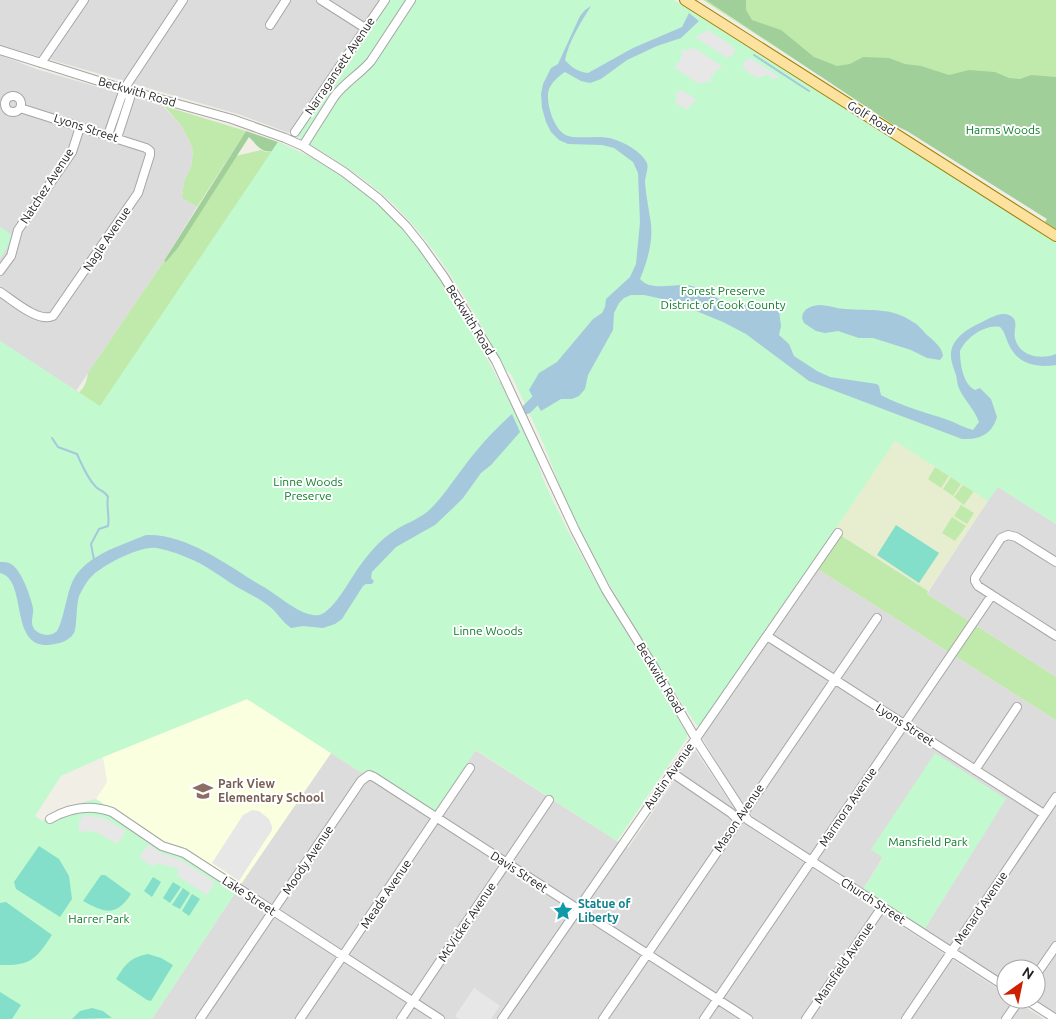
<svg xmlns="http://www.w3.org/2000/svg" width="1056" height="1019" font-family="Ubuntu,sans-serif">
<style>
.residential{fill:#dddcdc}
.education{fill:#faffdf}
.farmland{fill:#e7eed0}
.grass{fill:#c0eaab}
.forest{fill:#a1cf9a}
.park{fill:#c2f9cf}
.pitch{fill:#83dfc9}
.parking{fill:#e7e7e7}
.water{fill:#a5c8dd}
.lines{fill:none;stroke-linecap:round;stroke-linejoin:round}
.stream{stroke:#a5c8dd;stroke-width:2}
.river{stroke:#a5c8dd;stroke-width:10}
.minor-casing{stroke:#a6a6a6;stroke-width:10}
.major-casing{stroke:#9a7f00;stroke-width:12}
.minor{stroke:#fff;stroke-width:8}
.major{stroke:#fce29e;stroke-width:10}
.labels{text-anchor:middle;stroke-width:4;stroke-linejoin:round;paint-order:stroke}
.street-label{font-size:12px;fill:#1f1f1f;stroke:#fff}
.park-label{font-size:12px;fill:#0b7e27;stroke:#fff}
.education-label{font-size:12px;font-weight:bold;fill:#785e54;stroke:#fff;text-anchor:start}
.culture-label{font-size:12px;font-weight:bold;fill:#0d838f;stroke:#fff;text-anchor:start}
</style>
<rect width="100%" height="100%" fill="#f0eee5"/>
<!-- residential -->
<path class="residential" d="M0,0H381L289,133L241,115L0,45Z
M0,55L36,69L163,106L181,125L190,142L193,152L191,167L184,181L182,198L197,207L164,261L76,391L0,341Z
M997,486L1056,524V677L927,594Z
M816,568L1056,720V1015L1031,999H1036V969H1006V983L924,930L1006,798L871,849L883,857L862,891L757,822L740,801L701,736Z
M475,750L628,848L695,750L746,825L1006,994V999H1013L1044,1019H152L241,884L331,753L362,773L366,771H372L435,811Z"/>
<!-- education -->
<path class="education" d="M247,699L331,753L241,884L183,847L159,840L96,799L107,782L103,757Z"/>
<!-- farmland -->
<path class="farmland" d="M895,441L988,501L928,591L833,531Z"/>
<!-- grass -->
<path class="grass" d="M703,0H1056V206L822,73L820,76Z
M164,106L246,131L197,207L182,198L184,181L191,167L193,152L190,142L181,125Z
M278,142L316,160L305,161L302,164V167L336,182L365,200L414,252L430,271L439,286L489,378L496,383L500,382L508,399L505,400L512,414L502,423C486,421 474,416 461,408L408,309L369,256L352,236L289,202L266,199L249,207L238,218L217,256L192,281L162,326L110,411L103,412C86,436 69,460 53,485C36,511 21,537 0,560V349L73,396C83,392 87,382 88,373L164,261L166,262L178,248L236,156L261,150L266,152L272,151Z
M935,467L949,476L941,488L928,479Z
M951,477L961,484L953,496L943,489Z
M963,485L974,491L964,505L954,497Z
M961,505L974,513L967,524L954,516Z
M952,517L966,526L955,541L942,533Z
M840,535L928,591L927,594L1056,677V720L816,568Z"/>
<!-- forest -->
<path class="forest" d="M706,0H746V10L752,20L781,30L814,57L837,66L850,64L863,57L889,58L905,64L921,66L949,75L969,70L995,72L1009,78L1020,79L1031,75L1056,77V229L1045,222L1047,219L907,131L892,124Z
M246,131L278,142L272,151C261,153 256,144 249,137L178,248L166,262L164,261Z"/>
<!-- park -->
<path class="park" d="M388,0H674L1056,243V524L998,487L988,501L895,441L834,531L836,532L702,724L697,726L654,661L584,541L571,515L544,445L511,374L508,371H506C475,313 439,247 390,201C362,175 329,156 296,136Z
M278,142C320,160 359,185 391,217C413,238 430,264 446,290C481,343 509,399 536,457C543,484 554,502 566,527C603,598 647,665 687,734V738L617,841L476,750L437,810L433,811L372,771H366L362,773L247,699L103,757L61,776L35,816L42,821C58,808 77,804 96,799L159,840L183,847L241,884L152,1019H0V341L100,406Z
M0,227L12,235L7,248L0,259Z
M935,753L1006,799L924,930L862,891L883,858L871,849Z"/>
<!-- pitch -->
<path class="pitch" d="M896,525L939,553L919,583L877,555Z
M39,846L59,859L69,876L72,899L60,917L16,889L14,882Z
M101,875H105L131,894C116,917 105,913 83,901Z
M153,877L161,882L152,897L144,891Z
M173,882L181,887L170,903L163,898Z
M183,888L190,893L180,909L172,905Z
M192,894L200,899L189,916L182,911Z
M6,902L52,935C36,959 31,966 0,965V903Z
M148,954L161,958L173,965L151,1001L147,1000L116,979C126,964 129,958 148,954Z
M0,992L21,1005L12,1019H0Z
M92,1008L103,1011L112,1018L72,1019L80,1011Z"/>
<!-- parking -->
<path class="parking" d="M708,30L735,48L734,54L727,58L695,37Z
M693,47L723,67L716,70L713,76L711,75V83L707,81L699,84L675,68L677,62L680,63V57L682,56V48L687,51Z
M750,58L780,77L773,79L767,75L757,78L743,69L744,61Z
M681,90L697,100L691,104L688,110L675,103L677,96L674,94Z
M252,810L259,811L269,819L272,826V830L239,881L212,863L243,815Z
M82,815L104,818L126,831L117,844L100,834L90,831L79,832V820L82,819Z
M148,844L159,852L181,860L215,882L207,895L176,875L179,871L177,868L156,863L153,867L139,858Z
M474,988L500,1006L491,1019H459L455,1016Z"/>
<!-- water -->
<path class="water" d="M591,6C581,22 569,41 565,60C571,67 578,72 588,73L633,48L682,27L689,13L699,21L681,38L657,46L627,60L601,79L590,83L581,81L565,72C559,76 552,82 549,89C545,101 553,127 564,134C574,141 599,134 613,139C624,142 642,152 647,163C649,169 645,176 645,182C646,196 649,210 651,224C653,243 647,262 640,279C653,293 675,282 692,286C704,289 723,304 734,304C738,305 742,302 746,303C756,303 771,304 779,310L781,326L779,335L789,344L794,356L817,371L830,377L877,384L879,386L881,395C903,407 925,412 948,420C956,423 965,428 973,430L979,422C974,408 963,399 958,386C957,382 957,378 956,375C954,369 951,362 951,356C950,340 967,329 980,323C987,320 1000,311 1009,315C1020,320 1013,330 1015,338C1019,357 1042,360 1056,354V365C1036,368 1018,364 1009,345C1006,339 1005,332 1000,327C985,324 966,338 960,351C960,364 963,384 975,390L980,388L991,399L997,417C992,434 980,440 962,439L809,381L746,334L723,322L672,301L644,295H631L624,298L619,303L614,313L613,330L588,375L585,389L579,396L572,399H561L541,411L529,390L539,373L557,362L593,319L602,313L605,307L606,299L630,277L636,264L640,222L638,173L633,162L614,148L602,145L568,144L559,140L551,132L546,122L542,108L541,94L543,84L551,68L558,64L580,16L585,10Z
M819,305C829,305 837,309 846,309C871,311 892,307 913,322C919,325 923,331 927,335C934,341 942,347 943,356L940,360L927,358L911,350L873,338H859L838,331L825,333L816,331L804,323L802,318C803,308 811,306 819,305Z
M512,414L520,432L491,465L481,473L463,498L453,508L435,525L396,547L372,572L371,578L374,581L372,584H366L363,586L342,619L335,624L323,628L303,626L291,628C282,622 278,613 269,606C260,599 248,593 237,587C221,577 206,565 188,558C180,554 164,549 156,548C139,546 103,565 91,577C86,582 82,590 79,596C76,606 77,628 74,633C68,643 54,645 44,645C10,642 27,579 0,573V562C3,562 8,562 11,564C21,569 31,597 33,608C34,616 29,623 35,630C40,635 49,637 56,632C62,627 67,594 71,585C82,556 120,546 146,535C187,533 228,566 262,586C277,594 302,618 319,615C334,612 352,575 362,563C371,551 381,539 394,531C404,524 417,520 427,512C441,500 451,483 463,468C477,449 494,430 512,414Z"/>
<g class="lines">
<!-- stream -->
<path class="stream" d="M754,55L809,91
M52,438L58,447L77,454C82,465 87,478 96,487C100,491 105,491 108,497C106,508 110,516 108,526L99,529L91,544L94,560"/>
<!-- river -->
<path class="river" d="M527,409L544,392"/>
<defs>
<path id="minor" d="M321,0L365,28
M270,25L286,0
M0,50L124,89L232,119L285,138L303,146L344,172L379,199L406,226L422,246L444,277L496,361L575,530L606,590L655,669L700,746L748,820L1006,987
M41,63L84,0
M5 104a8 8 0 1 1 16 0a8 8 0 1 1-16 0Z
M295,132L385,0
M108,135L124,89L183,0
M117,138L130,98L124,89
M303,146L334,97C344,83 360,74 371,61L411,0
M0,271L11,256L18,230L72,152L80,127
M0,292C13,300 38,323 53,316L138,193L150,155V151L146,148L20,108
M1056,562L1016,537L1008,535L1001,538L975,578V581L978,586L1056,636
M767,636L1044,814
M975,770L1017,707
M671,772L731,813L738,820
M50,819C69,808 90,804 112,812L162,846L184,853L440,1019
M1036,975L1056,946
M1025,999L1056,1019
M200,1019L361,781L369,775L374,777L748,1019
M300,1019L470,768
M401,1019L549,800
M502,1019L838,533
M603,1019L877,618
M704,1019L992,595
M806,1019L882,907
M906,1019L1056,797
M1006,1019L1020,999"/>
<path id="major" d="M685,0L1056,236"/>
</defs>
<!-- minor casing -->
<use href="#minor" class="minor-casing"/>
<!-- major casing -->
<use href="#major" class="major-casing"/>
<!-- minor -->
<use href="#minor" class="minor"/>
<!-- major -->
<use href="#major" class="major"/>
</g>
<!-- icons -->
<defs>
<symbol id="school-bare" viewBox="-9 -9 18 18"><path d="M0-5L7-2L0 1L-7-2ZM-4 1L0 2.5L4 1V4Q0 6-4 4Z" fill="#8d6e63" stroke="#fff" stroke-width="2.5" paint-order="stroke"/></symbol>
<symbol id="sight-bare" viewBox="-9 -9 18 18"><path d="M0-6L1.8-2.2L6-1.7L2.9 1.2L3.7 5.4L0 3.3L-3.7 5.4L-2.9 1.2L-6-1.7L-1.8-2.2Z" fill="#0f9aa8" stroke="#fff" stroke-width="2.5" paint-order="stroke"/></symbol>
</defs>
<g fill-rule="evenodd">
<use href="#school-bare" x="189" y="777" width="28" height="28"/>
<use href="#sight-bare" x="549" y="897" width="28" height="28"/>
</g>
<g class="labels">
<!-- street labels -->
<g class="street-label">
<text transform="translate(340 66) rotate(-56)" y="4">Narragansett Avenue</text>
<text transform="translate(137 92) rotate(16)" y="4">Beckwith Road</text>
<text transform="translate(871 118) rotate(32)" y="4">Golf Road</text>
<text transform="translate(86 128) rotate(18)" y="4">Lyons Street</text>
<text transform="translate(47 186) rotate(-57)" y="4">Natchez Avenue</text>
<text transform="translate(107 239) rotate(-56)" y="4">Nagle Avenue</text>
<text transform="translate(470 320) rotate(58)" y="4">Beckwith Road</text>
<text transform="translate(660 678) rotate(59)" y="4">Beckwith Road</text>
<text transform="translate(905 725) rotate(33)" y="4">Lyons Street</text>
<text transform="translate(669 776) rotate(-55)" y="4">Austin Avenue</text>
<text transform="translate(848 807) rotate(-56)" y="4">Marmora Avenue</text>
<text transform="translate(739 818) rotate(-56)" y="4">Mason Avenue</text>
<text transform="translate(308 860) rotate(-56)" y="4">Moody Avenue</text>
<text transform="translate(519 872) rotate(33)" y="4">Davis Street</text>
<text transform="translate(386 894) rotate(-56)" y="4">Meade Avenue</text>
<text transform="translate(249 896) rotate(33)" y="4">Lake Street</text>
<text transform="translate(873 901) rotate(33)" y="4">Church Street</text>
<text transform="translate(981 908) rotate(-56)" y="4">Menard Avenue</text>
<text transform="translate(467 922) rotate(-56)" y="4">McVicker Avenue</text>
<text transform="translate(844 963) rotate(-56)" y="4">Mansfield Avenue</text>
</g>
<!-- park labels -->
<g class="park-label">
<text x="1003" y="134">Harms Woods</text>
<text x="723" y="295">Forest Preserve<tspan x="723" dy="14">District of Cook County</tspan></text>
<text x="308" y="486">Linne Woods<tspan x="308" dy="14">Preserve</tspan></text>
<text x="488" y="635">Linne Woods</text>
<text x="928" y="846">Mansfield Park</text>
<text x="99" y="923">Harrer Park</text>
</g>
<!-- education labels -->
<g class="education-label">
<text x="218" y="788">Park View<tspan x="218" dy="14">Elementary School</tspan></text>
</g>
<!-- culture labels -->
<g class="culture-label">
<text x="578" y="908">Statue of<tspan x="578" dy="14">Liberty</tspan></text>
</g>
</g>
<!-- north arrow -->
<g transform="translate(1021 984) rotate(33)"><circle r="24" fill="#ffffff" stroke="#a5a5a5"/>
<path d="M0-4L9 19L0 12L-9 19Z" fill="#ce2000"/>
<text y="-8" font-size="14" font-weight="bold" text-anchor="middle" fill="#1f1f1f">N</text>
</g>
</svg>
